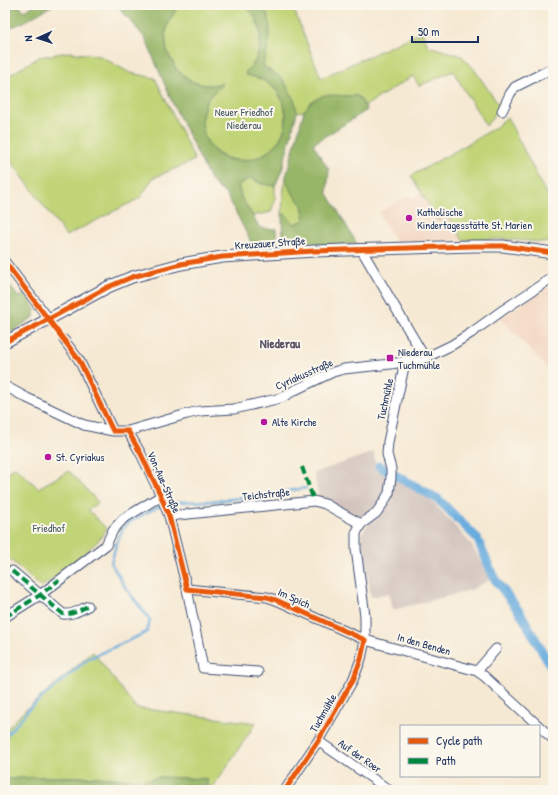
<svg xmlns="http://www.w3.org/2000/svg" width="558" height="795" font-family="'Patrick Hand',sans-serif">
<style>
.built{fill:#f2d4be}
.industrial{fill:#cfc0ba}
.green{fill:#c1d477;stroke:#6e826a}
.forest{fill:#98b668;stroke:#5a7263}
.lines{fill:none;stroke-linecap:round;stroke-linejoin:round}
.stream{stroke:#68acdd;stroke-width:2.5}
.canal{stroke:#68acdd;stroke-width:9}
.minor-casing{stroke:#3c4b70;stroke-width:11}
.major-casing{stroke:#3c4b70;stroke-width:13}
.minor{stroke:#fff;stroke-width:9}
.major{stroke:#fff;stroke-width:11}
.quiet{stroke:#00873e;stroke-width:4;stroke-dasharray:8 4;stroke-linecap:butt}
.cycleway-casing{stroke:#fbf7ec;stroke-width:8}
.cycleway{stroke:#e8590c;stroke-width:5}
.poi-dot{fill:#b5179e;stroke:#fbf7ec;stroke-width:1.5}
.labels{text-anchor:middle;stroke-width:4;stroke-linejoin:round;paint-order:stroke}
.park-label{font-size:11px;fill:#445864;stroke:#fbf7ec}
.poi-label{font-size:11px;fill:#1b2f5e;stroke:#fbf7ec;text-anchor:start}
.street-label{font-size:11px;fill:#1b2f5e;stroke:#fbf7ec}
.quarter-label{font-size:13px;font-weight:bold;fill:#5c5267;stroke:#fbf7ec}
</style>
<rect width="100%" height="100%" fill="#fbf7ec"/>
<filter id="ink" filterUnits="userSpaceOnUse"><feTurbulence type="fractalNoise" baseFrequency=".025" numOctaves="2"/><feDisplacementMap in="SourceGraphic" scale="8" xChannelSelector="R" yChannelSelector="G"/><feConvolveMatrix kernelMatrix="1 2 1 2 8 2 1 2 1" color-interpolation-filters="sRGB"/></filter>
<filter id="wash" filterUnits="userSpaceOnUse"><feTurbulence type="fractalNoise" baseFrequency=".012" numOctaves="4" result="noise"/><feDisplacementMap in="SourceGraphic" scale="16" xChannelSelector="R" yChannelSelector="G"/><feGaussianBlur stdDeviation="0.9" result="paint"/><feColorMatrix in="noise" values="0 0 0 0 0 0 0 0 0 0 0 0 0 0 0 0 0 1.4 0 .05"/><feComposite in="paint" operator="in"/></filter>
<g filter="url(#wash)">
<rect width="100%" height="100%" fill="#f6e9d3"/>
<!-- built -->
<path class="built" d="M421,193L438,220L447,215L463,240L397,243L378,213L409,195L412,199Z
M553,284V374L500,318Z"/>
<!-- industrial -->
<path class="industrial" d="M374,452L375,463L385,475L425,493L471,544L491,579L471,590L393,610L389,593L371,597L361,535L369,523L319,498L314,473Z"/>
<!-- green -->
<path class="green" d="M179,5H245L254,15L260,29V45L256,60L245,73C253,76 263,79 270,85C278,91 283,100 285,110C294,164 211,182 202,126C201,123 202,120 202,117C204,102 211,93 223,85L221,83L212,85H204L190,81L177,70L167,52L165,35L169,21Z
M262,5H292L321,78L422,32L428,46L462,56L474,69L500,107L486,126L453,71L419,86L413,76L365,106L358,96L311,102L304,111L297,112L294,100L283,79L263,66L269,41L266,10Z
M69,52L100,56L130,73L155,78L195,160L153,178L140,198L66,236L5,153V78L39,57Z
M507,117L553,207V243L503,239L463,240L447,215L438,220L411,176L466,145L496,127Z
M250,178L262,184L275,186V200L271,212L253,216L241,197L238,185Z
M285,180L294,195L302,205L305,220L295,224L285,214L282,215L283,196Z
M15,467L38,488L69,471L98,502L88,510L107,529L97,542L65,571L41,587L5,555V469L8,472Z
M93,652L136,708L256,723L213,787L207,786V779L159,777L148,780L96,777H40L5,779V731L23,712Z"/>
<!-- forest -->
<path class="forest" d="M19,5L24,11L34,5H53L24,22L5,30V10Z
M117,5H179L169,21L165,35L167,52L177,70L190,81L204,85H212L221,83L223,85C217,89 211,93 208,99C198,116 201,138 215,152C234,168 267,160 279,140C286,130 288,117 284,105C278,86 265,79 246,75L245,73L256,60L260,45V28L254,15L245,5H262C276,22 268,47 263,66L283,79L294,100L297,112L282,170L275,186L262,184L250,178L238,185L241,197L260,228L276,229L277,243L271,246H253L227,195L217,187L209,177L173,104L145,38Z
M324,95L358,96L367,110L313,144L329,170L327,192L357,244L283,247L282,215L285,214L295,224L305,220L302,205L294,195L285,180L304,111L311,102Z
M5,279L19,298L25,293L35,309L34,317L11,332L5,335V313L9,308L5,304Z
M40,777H96L148,780L159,777L207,779V786H167L166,790H5V779Z"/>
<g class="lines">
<!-- stream -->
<path class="stream" d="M5,737L30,708L88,659L147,632L150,620L125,587L111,563L117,542L124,527L133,520L158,507L175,502L211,501L250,497L306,488"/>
<!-- canal -->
<path class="canal" d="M379,466L438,499L477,538L494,578L521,614L550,665L553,666"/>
</g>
</g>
<g filter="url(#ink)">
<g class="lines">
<defs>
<path id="minor" d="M502,111L510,94L515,87L553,68
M361,249L425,358
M5,262L49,319
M64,340L79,360L113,431
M5,386L27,398L84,425L113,431H128L187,414L200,411L234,409L281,398L295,390L333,372L344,369L391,364L425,358L452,345L471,333L503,310L553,277
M128,431L141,454L161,496L169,516L187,589L203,668L258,672
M169,516L314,501L325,504L361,524
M12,571L63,614C73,615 80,610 88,606
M187,589L267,597L276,600L365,640L477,671L484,676L553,739
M5,617L40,595L106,545L113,530L123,519L161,496
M477,671L496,649
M318,741L389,790
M285,790L318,741L353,680L361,659L365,640V616L356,549V533L361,524L376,513L382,505L389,493L391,478V469L387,454L388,442L405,362"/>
<path id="major" d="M5,342L49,319L108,287L132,277L181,264L222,257L314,251L473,246H503L553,253"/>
</defs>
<!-- minor casing -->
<use href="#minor" class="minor-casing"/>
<!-- major casing -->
<use href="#major" class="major-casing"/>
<!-- minor -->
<use href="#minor" class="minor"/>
<!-- major -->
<use href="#major" class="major"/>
<!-- quiet -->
<path class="quiet" d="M302,467L314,501
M12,571L63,614C73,615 80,610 88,606
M5,617L40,595L59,580"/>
<defs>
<path id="cycleway" d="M5,262L79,360L113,431H128L141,454L161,496L169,516L187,589L267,597L276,600L365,640L361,659L353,680L318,741L285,790
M5,342L49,319L108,287L132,277L181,264L222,257L314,251L473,246H503L553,253"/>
</defs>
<!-- cycleway casing -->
<use href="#cycleway" class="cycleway-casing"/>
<!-- cycleway -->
<use href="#cycleway" class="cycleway"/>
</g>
</g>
<!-- markers -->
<g class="poi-dot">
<circle cx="409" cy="218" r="4"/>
<rect x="386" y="354" width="8" height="8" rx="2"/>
<circle cx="264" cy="422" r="4"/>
<circle cx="48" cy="457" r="4"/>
</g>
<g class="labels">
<!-- park labels -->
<g class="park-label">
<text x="244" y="116">Neuer Friedhof<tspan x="244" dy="13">Niederau</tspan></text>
<text x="49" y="532">Friedhof</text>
</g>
<!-- poi labels -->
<g class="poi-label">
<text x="417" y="216">Katholische<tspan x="417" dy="13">Kindertagesstätte St. Marien</tspan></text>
<text x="398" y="356">Niederau<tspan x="398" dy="13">Tuchmühle</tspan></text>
<text x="272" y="426">Alte Kirche</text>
<text x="56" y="461">St. Cyriakus</text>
</g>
<!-- street labels -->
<g class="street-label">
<text transform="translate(270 243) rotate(-4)" y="4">Kreuzauer Straße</text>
<text transform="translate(304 374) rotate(-24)" y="4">Cyriakusstraße</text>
<text transform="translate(385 399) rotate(-78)" y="4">Tuchmühle</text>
<text transform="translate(164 482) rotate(66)" y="4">Von-Aue-Straße</text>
<text transform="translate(266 494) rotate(-6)" y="4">Teichstraße</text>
<text transform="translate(294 598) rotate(24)" y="4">Im Spich</text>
<text transform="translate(424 644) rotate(16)" y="4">In den Benden</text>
<text transform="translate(323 713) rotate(-60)" y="4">Tuchmühle</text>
<text transform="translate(360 756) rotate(35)" y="4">Auf der Roer</text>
</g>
<!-- quarter labels -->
<g class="quarter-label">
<text x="280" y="348">Niederau</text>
</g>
</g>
<!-- margin -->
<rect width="558" height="795" fill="none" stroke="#fbf7ec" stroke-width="20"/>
<!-- legend -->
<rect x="400" y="725" width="140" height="52" fill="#fbf7ec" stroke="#a1a7b3"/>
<rect x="408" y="738" width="20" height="6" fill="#e8590c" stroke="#a1a7b3"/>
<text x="436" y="745" font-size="12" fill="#1b2f5e">Cycle path</text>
<rect x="408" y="758" width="20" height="6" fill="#00873e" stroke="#a1a7b3"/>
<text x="436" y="765" font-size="12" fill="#1b2f5e">Path</text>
<!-- north arrow -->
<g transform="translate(38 38) rotate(267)" stroke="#fbf7ec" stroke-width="3" paint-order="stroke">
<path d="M0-3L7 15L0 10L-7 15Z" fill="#1b2f5e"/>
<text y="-6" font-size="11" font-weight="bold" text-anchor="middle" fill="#1b2f5e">N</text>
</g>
<!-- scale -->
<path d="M412 36v6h66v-6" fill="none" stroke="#1b2f5e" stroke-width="2"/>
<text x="418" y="36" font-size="12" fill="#1b2f5e" stroke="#fbf7ec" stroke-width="3" paint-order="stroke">50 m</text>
</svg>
